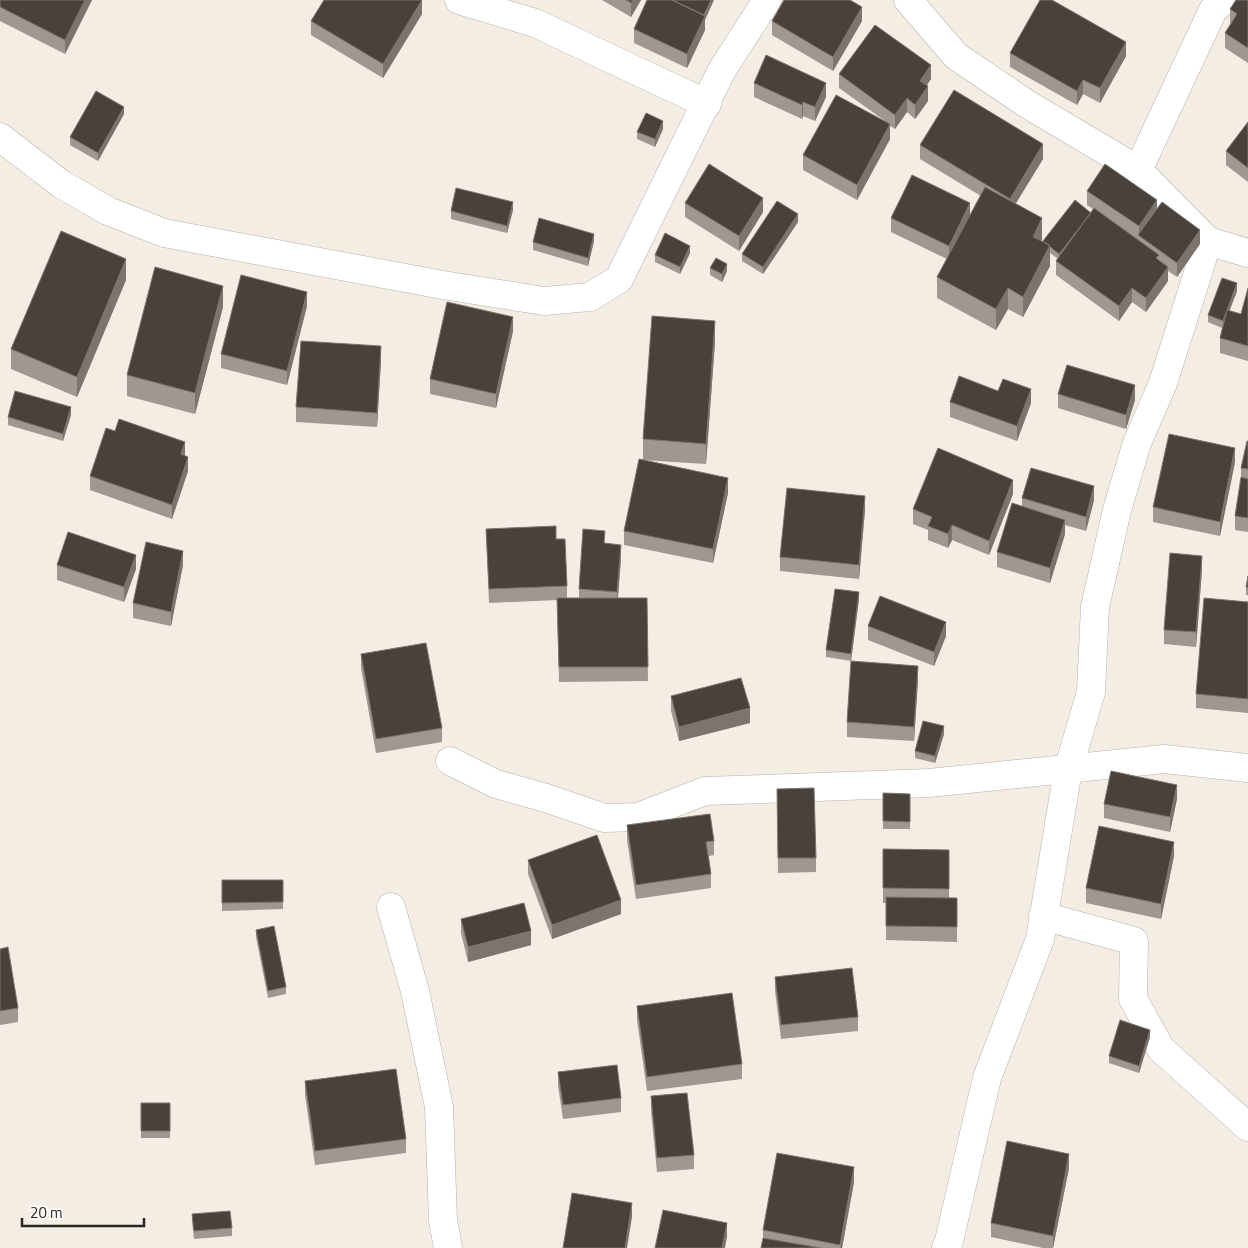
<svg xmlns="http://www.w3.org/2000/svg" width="1248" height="1248" font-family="'Titillium Web',sans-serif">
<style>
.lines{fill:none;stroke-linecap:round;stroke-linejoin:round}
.minor-casing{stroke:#b7b1a8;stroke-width:29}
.minor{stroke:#fff;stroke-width:28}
.wall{fill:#9e9890}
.shaded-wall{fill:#7c756e}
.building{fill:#49423c;stroke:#7c756e}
</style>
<rect width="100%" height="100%" fill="#f3ede4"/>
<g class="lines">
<defs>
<path id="minor" d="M459,0L535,23L707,104
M908,0L956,56L1027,104L1138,170L1208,241L1163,383L1137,443L1117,510L1095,607L1091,692L1068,770L1040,939L987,1078L949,1241L946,1248
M0,137L61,184L108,211L164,233L443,285L544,301L590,297L619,279L722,70L767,0
M1138,170L1213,10L1225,0
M1208,241L1248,253
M450,761L496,784L546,798L604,818L638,817L705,791L929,783L1164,759L1248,768
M391,907L415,991L439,1107L443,1220L448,1248
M1043,916L1134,941L1133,999L1161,1049L1248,1127"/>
</defs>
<!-- minor casing -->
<use href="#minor" class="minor-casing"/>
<!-- minor -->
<use href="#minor" class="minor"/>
</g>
<!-- wall -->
<path class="wall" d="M0,0H92L65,54L0,21Z
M602,0H641L631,17Z
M1248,0V63L1225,48V33L1231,24L1230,23V9Z
M422,14L383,78L311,35V21Z
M705,20V30L687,68L634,43V29Z
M772,21H862L833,71L772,35Z
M1010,53L1126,56L1100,103L1083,94L1077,105L1010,67Z
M839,74L931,79L927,85L928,101L915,119L907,112L895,129L890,126V139L857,200L803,170V155L885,121L839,88Z
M754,83L826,97L815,121L803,116L802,119L754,97Z
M124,114L98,161L70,145V137Z
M1248,122V182L1226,165V151Z
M663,129L655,147L637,139V132Z
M920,145L1043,159L1015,204L1042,239L1041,241L1043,242V241L1091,213L1093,209L1087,205V191L1157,209L1200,244L1177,277L1168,271V281L1146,312L1132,302L1119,321L1056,275V261L1058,259L1050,253V266L1023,317L1008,309L996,330L937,298V277L947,259L891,232V218L970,216L981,196L920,159Z
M685,203L763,212L739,251L685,217Z
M513,210L507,233L451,219V211Z
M798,222L763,274L742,261V254Z
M594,241L588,266L533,250V242Z
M690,253L680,274L655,262V255Z
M710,268L727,271L722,282L710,275Z
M126,280L77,397L11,369V349Z
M1248,288V361L1220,353V338L1222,328L1208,322V315L1237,291L1229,311L1241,314Z
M307,306L287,385L221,368V354Z
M223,307L195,414L127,396V375Z
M513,331L496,408L430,394V379Z
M715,342L706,464L643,460V439Z
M381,361L377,427L296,422V407Z
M998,391L1031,403L1017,441L950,417V402Z
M1058,394L1135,400L1126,429L1058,408Z
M71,415L63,441L8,425V417Z
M1248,441V532L1235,530V516L1241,479V468Z
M185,455L188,471L172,519L90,490V476Z
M1235,462L1220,536L1153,522V507Z
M728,493L713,563L624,545V531Z
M1013,494L989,555L952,540L948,548L928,540V530L913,524V509Z
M1022,498L1094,500L1086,531L1065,525V534L1050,583L997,567V552L1022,506Z
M865,510L859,579L780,571V557Z
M486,529L556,539L567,586V598H579V589L605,543L621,559L618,598H647L648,681L559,682L557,600L489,603Z
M57,565L136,569L124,602L57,580Z
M183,565L171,626L133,618V603Z
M1202,570L1196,647L1164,644V630Z
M1248,576V595H1246V587Z
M859,599L851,661L826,657V650Z
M1248,602V713L1196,708V694Z
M868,626L946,636L934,666L868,640Z
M361,654L442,728V742L376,753L361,668Z
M918,680L914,741L847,737V722Z
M671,696L750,723L679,741L671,711Z
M944,734L935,763L915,758V751Z
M777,789L816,858V872L778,873Z
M883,793L910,794V829H883Z
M1177,799L1170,832L1104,818V804Z
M627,825L714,841V855L709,856L711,874V888L636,899L627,840Z
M883,849L949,850V898H957V942L886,940V903H883Z
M1174,856L1161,919L1086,903V888Z
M528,860L621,914L552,939L528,874Z
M222,880H283V909L222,911Z
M461,919L531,945L468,962L461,933Z
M256,930L286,987V994L268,998L256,937Z
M0,949L18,1008V1022L0,1025Z
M775,977L858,1017V1031L781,1039L775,991Z
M637,1006L742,1064V1079L647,1091L637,1020Z
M1150,1037L1139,1073L1109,1063V1056Z
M558,1072L621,1098V1112L563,1119L558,1086Z
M305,1081L406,1139V1153L315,1165L305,1095Z
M651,1096L694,1155V1169L657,1172L651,1111Z
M141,1103H170V1138H141Z
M1069,1168L1053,1248H1043L991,1237V1223Z
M854,1182L842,1248H761L763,1239V1230Z
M192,1214L232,1228V1236L194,1239L192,1221Z"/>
<!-- shaded-wall -->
<path class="shaded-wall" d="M85,0H92L65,54V40Z
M422,0V14L383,78V64Z
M633,0H641L631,17V3Z
M711,0H714L705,20V30L687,68V54Z
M862,7V21L833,71V57Z
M1126,42V56L1100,103V88Z
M931,65V79L920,95V81Z
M1083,80V94L1077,105V91Z
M826,83V97L815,121V107Z
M928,86V101L915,119V105Z
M907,98V112L895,129V115Z
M803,102V116L802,119V105Z
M124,107V114L98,161V153Z
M663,121V129L655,147V139Z
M890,124V139L857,200V185Z
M1043,144V159L1010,213V199Z
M763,198V212L739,251V236Z
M1157,200V214L1139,236V226Z
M513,202V210L507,233V226Z
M970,203V217L949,260V246Z
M1091,213L1059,261V254Z
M798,214V222L763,274V267Z
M1042,218V239L1033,257V237Z
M1200,230V244L1177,277V263Z
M594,234V241L588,266V258Z
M1050,245V266L1023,317V297Z
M690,246V253L680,274V267Z
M126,259V280L77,397V377Z
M727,264V271L722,282V274Z
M1168,267V281L1146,312V298Z
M1237,283V291L1223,328V321Z
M223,286V307L195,414V393Z
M1008,288V309L996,330V309Z
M1132,288V302L1119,321V306Z
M307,292V306L287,385V371Z
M513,317V331L496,408V394Z
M715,321V342L706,464V444Z
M381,346V361L377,427V413Z
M1135,385V400L1126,429V415Z
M1031,389V403L1017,441V426Z
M71,407V415L63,441V434Z
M185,442V456L181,454Z
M1235,448V462L1220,536V522Z
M188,457V471L172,519V505Z
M728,478V493L713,563V549Z
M1013,480V494L989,555V541Z
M1094,486V500L1086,531V517Z
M865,496V510L859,579V565Z
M1065,520V534L1050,583V568Z
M952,525V540L948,548V534Z
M621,545V559L617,606V592Z
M183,551V565L171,626V612Z
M136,555V569L124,602V587Z
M1202,556V570L1196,647V632Z
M859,592V599L851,661V654Z
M946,622V636L934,666V652Z
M918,666V680L914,741V727Z
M750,708V723L679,741V727Z
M944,726V734L935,763V756Z
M1177,785V799L1170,832V817Z
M1174,842V856L1161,919V904Z
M621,900V914L552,939V925Z
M531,931V945L468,962V947Z
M1150,1030V1037L1139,1073V1066Z
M1069,1154V1168L1053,1248V1236Z
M854,1167V1182L842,1248H840Z
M632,1203V1217L627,1248H625Z
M727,1223V1237L725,1248H722Z"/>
<!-- building -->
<path class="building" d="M0,0H85L65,40L0,7Z
M324,0H422L383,64L311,21Z
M626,0H633L631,3Z
M647,0H672L705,16L687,54L634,29Z
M672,0H711L704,15Z
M784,0H850L862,7L833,57L772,21Z
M1040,0H1052L1126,42L1100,88L1083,80L1077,91L1010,53Z
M1236,0H1248V48L1225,33L1237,14L1230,9Z
M875,25L931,65L920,81L928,86L915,105L907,98L895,115L839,74Z
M766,55L826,83L815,107L803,102L802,105L754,83Z
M954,90L1043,144L1010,199L920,145Z
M96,91L124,107L98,153L70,137Z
M836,95L890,124L857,185L803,155Z
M646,113L663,121L655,139L637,132Z
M1248,122V168L1226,151Z
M709,164L763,198L739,236L685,203Z
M1105,164L1157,200L1139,226L1087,191Z
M912,175L970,203L949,246L891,218Z
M985,187L1042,218L1033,237L1050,245L1023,297L1008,288L996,309L937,277Z
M456,188L513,202L507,226L451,211Z
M1075,200L1091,213L1059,254L1043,241Z
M777,201L798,214L763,267L742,254Z
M1162,202L1200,230L1177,263L1138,235Z
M1094,208L1159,255L1156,258L1168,267L1146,298L1132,288L1119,306L1056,261Z
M539,218L594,234L588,258L533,242Z
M61,231L126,259L77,377L11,349Z
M665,233L690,246L680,267L655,255Z
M716,258L727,264L722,274L710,268Z
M155,267L223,286L195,393L127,375Z
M241,275L307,292L287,371L221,354Z
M1222,278L1237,283L1223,321L1208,315Z
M1248,288V346L1220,338L1227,310L1241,314Z
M447,302L513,317L496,394L430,379Z
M652,316L715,321L706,444L643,439Z
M301,341L381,346L377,413L296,407Z
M1067,365L1135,385L1126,415L1058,394Z
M959,376L998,391L1003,379L1031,389L1017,426L950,402Z
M15,391L71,407L63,434L8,417Z
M119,419L185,442L181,454L188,457L172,505L90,476L106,428L115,431Z
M1169,434L1235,448L1220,522L1153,507Z
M1247,441H1248V469L1241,468Z
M938,448L1013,480L989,541L952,525L948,534L928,526L932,517L913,509Z
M639,459L728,478L713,549L624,531Z
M1031,468L1094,486L1086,517L1022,498Z
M1241,477L1248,479V518L1235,516Z
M787,488L865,496L859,565L780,557Z
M1012,503L1065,520L1050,568L997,552Z
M556,526V539H565L567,586L489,589L486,529Z
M583,529L605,531L604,543L621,545L617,592L579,589Z
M68,532L136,555L124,587L57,565Z
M146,542L183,551L171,612L133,603Z
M1170,553L1202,556L1196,632L1164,630Z
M1248,576V588L1246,587Z
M835,589L859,592L851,654L826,650Z
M880,596L946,622L934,652L868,626Z
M557,598H647L648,667H559Z
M1204,598L1248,602V699L1196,694Z
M426,643L442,728L376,739L361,654Z
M851,661L918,666L914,727L847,722Z
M741,678L750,708L679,727L671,696Z
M923,721L944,726L935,756L915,751Z
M1111,771L1177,785L1170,817L1104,804Z
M814,788L816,858H778L777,789Z
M883,793L910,794V822L883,821Z
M710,814L714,841L706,842L711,874L636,885L627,825Z
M1099,826L1174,842L1161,904L1086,888Z
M597,835L621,900L552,925L528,860Z
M883,849L949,850V889L883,888Z
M222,880H283V902L222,903Z
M886,897L957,898V927L886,926Z
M524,903L531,931L468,947L461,919Z
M274,926L286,987L268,991L256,930Z
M8,947L18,1008L0,1011V949Z
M852,968L858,1017L781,1025L775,977Z
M732,993L742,1064L647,1077L637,1006Z
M1120,1020L1150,1030L1139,1066L1109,1056Z
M617,1065L621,1098L563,1105L558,1072Z
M396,1069L406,1139L315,1151L305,1081Z
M687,1093L694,1155L657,1158L651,1096Z
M141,1103H170V1131H141Z
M1007,1141L1069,1154L1053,1236L991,1223Z
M777,1153L854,1167L840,1245L763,1230Z
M572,1193L632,1203L625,1248H563Z
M663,1210L727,1223L722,1248H655Z
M230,1211L232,1228L194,1231L192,1214Z
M763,1238L821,1248H761Z"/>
<!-- scale -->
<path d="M22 1218v8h122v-8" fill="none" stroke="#292623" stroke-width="2.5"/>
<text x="30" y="1218" font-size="15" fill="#292623" stroke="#fefaf5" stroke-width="4" paint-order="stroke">20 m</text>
</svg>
